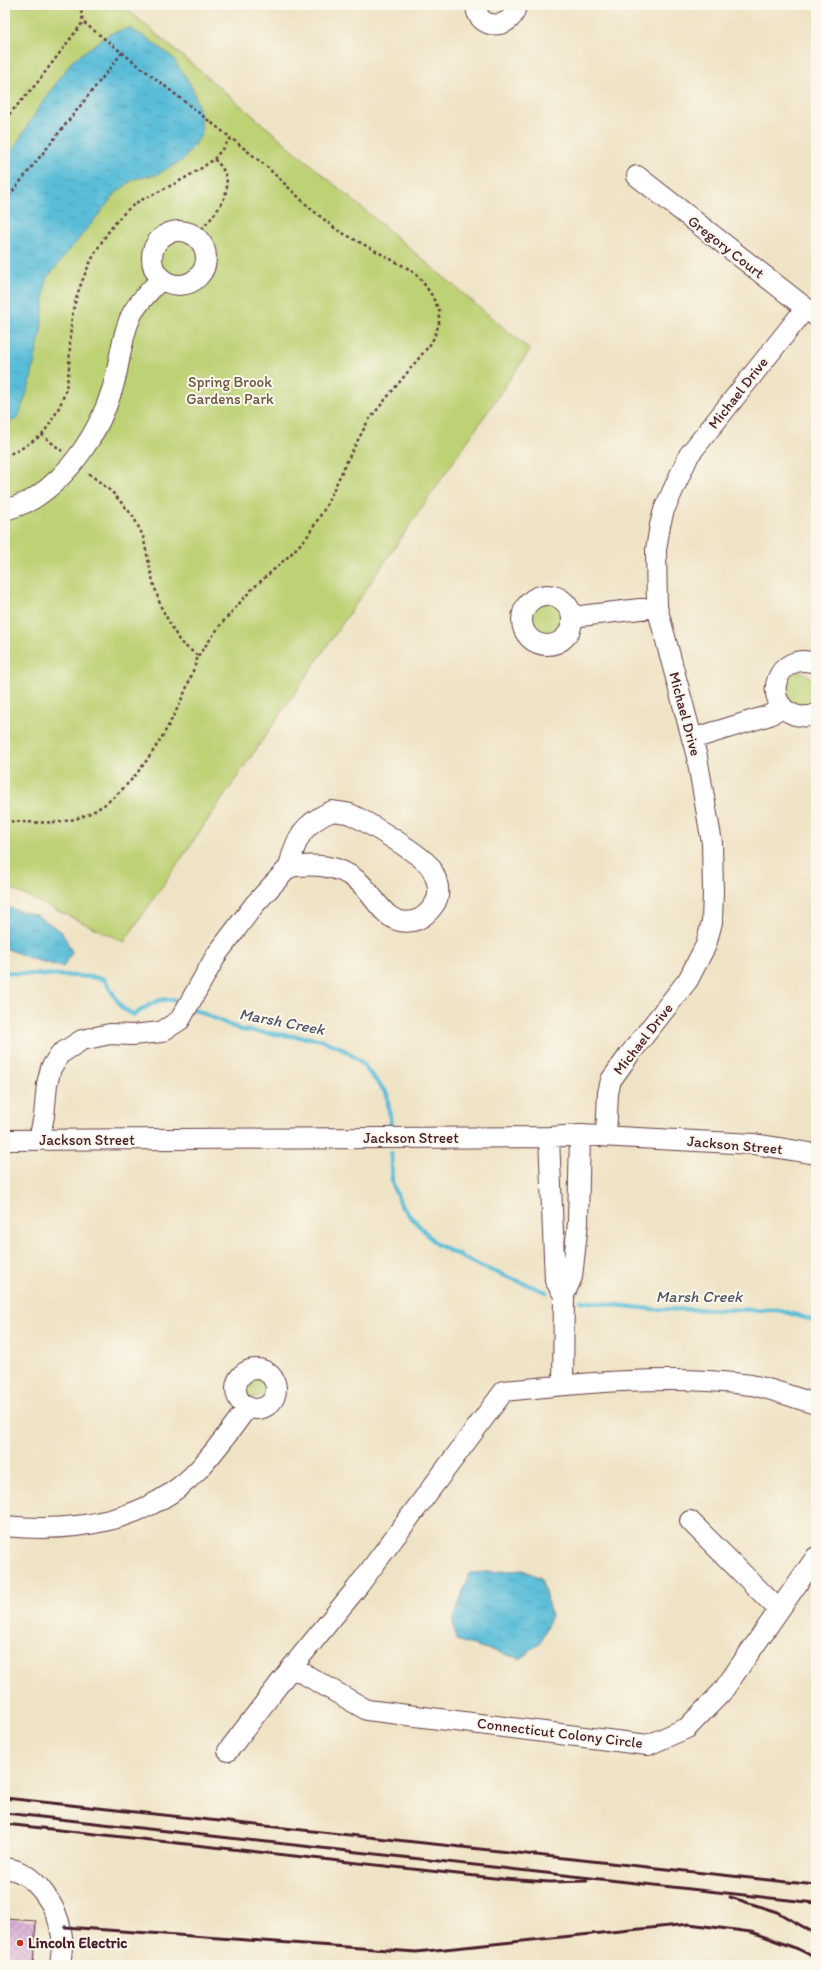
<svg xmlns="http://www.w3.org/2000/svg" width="821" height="1970" font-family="Itim,sans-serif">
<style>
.green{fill:#bdd175;stroke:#847850}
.water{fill:url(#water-ripples);stroke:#526e82}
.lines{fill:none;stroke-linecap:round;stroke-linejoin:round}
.stream{stroke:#5abdd8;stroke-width:4.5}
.building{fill:url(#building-cross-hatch)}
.minor-casing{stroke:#633c42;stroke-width:22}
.path{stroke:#633c42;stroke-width:2.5;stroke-dasharray:3 3;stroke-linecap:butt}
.minor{stroke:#fff;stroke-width:20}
.rail{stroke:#4a1f2b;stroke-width:3}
.poi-dot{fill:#c8321e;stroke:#fbf7ec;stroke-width:1.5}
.labels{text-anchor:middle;stroke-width:4;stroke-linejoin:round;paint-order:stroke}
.street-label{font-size:15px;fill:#4a1f2b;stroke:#fbf7ec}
.park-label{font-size:15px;fill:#6c5441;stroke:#fbf7ec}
.poi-label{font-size:15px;font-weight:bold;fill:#4a1f2b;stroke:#fbf7ec;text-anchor:start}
.water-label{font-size:16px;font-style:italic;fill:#505668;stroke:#fbf7ec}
</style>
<defs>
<pattern id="water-ripples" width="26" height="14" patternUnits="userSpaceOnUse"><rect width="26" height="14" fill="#5abdd8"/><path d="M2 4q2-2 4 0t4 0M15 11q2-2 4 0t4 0" fill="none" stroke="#4c99af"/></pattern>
<pattern id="building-cross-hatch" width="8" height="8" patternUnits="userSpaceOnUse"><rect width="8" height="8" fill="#d5a8d4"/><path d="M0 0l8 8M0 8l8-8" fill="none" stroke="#af88ac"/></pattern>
</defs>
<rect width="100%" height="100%" fill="#fbf7ec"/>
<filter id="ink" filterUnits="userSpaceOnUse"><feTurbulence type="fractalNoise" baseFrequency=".025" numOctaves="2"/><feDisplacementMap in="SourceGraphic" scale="8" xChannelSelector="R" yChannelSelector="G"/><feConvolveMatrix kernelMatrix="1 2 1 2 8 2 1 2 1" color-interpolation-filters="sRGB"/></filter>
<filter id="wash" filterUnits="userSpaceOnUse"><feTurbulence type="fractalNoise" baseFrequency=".012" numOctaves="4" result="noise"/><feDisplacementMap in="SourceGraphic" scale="16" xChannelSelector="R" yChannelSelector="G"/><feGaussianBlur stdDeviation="0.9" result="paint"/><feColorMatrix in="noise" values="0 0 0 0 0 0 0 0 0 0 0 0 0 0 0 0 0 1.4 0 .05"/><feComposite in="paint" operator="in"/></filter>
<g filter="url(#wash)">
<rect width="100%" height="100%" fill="#efe3c5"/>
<!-- green -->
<path class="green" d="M5,5H122L530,350L124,942L5,886Z
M527 621a19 19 0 1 1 38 0a19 19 0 1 1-38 0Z
M799,671C821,678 821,698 803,710L787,706L783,678Z
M249,1375C259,1376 264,1379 270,1386C264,1395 259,1398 248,1398L240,1385L242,1380Z"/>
<!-- water -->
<path class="water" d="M129,28L147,38L173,58L192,87L200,112L202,134L183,160L156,175L134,179L117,192L46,279L41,331L30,383L18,418L5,425V162L38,109L72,61L109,34Z
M5,907L36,915L62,932L72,952L63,967L32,959L5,948Z
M523,1570L541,1578L551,1615L542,1640L521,1659L456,1640L453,1622L469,1573Z"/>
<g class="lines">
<!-- stream -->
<path class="stream" d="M5,972C38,977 71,973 104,979L122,1008L134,1015C151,1004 162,993 183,1004
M191,1008L241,1030L318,1039L340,1047L360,1061L387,1094L391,1126
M391,1153L392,1182L401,1206L436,1244L480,1266L546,1292
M581,1301L651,1309L779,1310L816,1321"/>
</g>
<g id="blocks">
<!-- building -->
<path class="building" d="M5,1919L36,1921L33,1965H5Z"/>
</g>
</g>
<g filter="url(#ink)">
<use href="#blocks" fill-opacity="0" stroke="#633c42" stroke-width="1"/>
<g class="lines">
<defs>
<path id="minor" d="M476,5C476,31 514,31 516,5
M637,176L816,316
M152 258a27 27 0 1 1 54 0a27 27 0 1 1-54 0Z
M5,510C14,507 25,504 33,499C71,475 99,432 112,390C120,366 120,340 131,316C137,302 152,290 161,278
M522 620a25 25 0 1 1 50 0a25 25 0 1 1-50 0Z
M572,617L657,607
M816,663C776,650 760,703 795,715C802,717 809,717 816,714
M692,739L770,715L782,706
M606,1136L608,1093L611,1080L629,1055L688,980L706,945L712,922L713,891L712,843L697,757L657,607L656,550L660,525L664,510L689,455L805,309
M549,1137L555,1280L564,1295
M5,1140L549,1137L580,1135L754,1144L816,1154
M39,1140L44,1116L47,1084L51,1068L60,1054L82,1040L110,1034L132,1035L161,1032L180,1020L217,954L255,904L289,867C313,864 338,864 358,881C376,896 385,927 413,921C422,919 430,911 434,905C442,894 437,879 431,868C424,856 364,820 350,814C344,812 337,812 332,811C303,824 296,837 289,867
M236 1389a20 20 0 1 1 40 0a20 20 0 1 1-40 0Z
M563,1385L564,1295L572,1277L578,1223L580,1135
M816,1404C795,1398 773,1389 751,1385C673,1374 583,1383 504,1391L356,1589L292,1667L367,1710L648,1745L687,1728L722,1692L816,1557
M690,1521L779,1610
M5,1526C73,1533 149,1522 198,1470C216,1451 231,1429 247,1408
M228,1751L292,1667
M5,1868C36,1871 59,1909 62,1937C63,1946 61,1956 60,1965"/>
</defs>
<!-- minor casing -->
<use href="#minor" class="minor-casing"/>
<!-- path -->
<path class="path" d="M80,5L83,22
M5,119L37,83L83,22L231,138
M5,201L122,53
M42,435C51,422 59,410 64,395C73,367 67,336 74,307C82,273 104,229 132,206C139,200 149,197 156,193C176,183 196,173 214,159C244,186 215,215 195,236
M5,456L19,450L42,435L62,451
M198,656L222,623L251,590L290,555L307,537L325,508L348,459L368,421L432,342L439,324V310L431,294L420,278L409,269L337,230L310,208L266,166L231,138L214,159
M5,821C32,822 61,826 86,815C139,792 182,709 198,656L180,642L161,607L153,582L143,536L133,516L112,492L87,472"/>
<!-- minor -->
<use href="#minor" class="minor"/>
<!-- rail -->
<path class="rail" d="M5,1798L816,1885
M5,1813L816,1903
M5,1824L503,1879L550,1882L587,1881
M730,1897L777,1912L816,1934
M65,1927L416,1952L689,1924L751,1932L798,1949L816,1958"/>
</g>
</g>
<!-- markers -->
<circle class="poi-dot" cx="20" cy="1943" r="4"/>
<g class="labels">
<!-- street labels -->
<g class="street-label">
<text transform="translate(726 247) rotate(38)" y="5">Gregory Court</text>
<text transform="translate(738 393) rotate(-52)" y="5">Michael Drive</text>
<text transform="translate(685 714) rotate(75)" y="5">Michael Drive</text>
<text transform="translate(643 1039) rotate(-52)" y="5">Michael Drive</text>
<text x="411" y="1143">Jackson Street</text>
<text x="87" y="1145">Jackson Street</text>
<text transform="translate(735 1145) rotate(5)" y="5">Jackson Street</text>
<text transform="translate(560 1733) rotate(7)" y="5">Connecticut Colony Circle</text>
</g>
<!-- park labels -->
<g class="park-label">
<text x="230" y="387">Spring Brook<tspan x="230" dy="17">Gardens Park</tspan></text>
</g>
<!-- poi labels -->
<g class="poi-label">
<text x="28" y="1948">Lincoln Electric</text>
</g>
<!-- water labels -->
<g class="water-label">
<text transform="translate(282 1021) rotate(11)" y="6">Marsh Creek</text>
<text x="699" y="1302">Marsh Creek</text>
</g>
</g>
<!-- margin -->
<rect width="821" height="1970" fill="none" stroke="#fbf7ec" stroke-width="20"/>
</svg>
